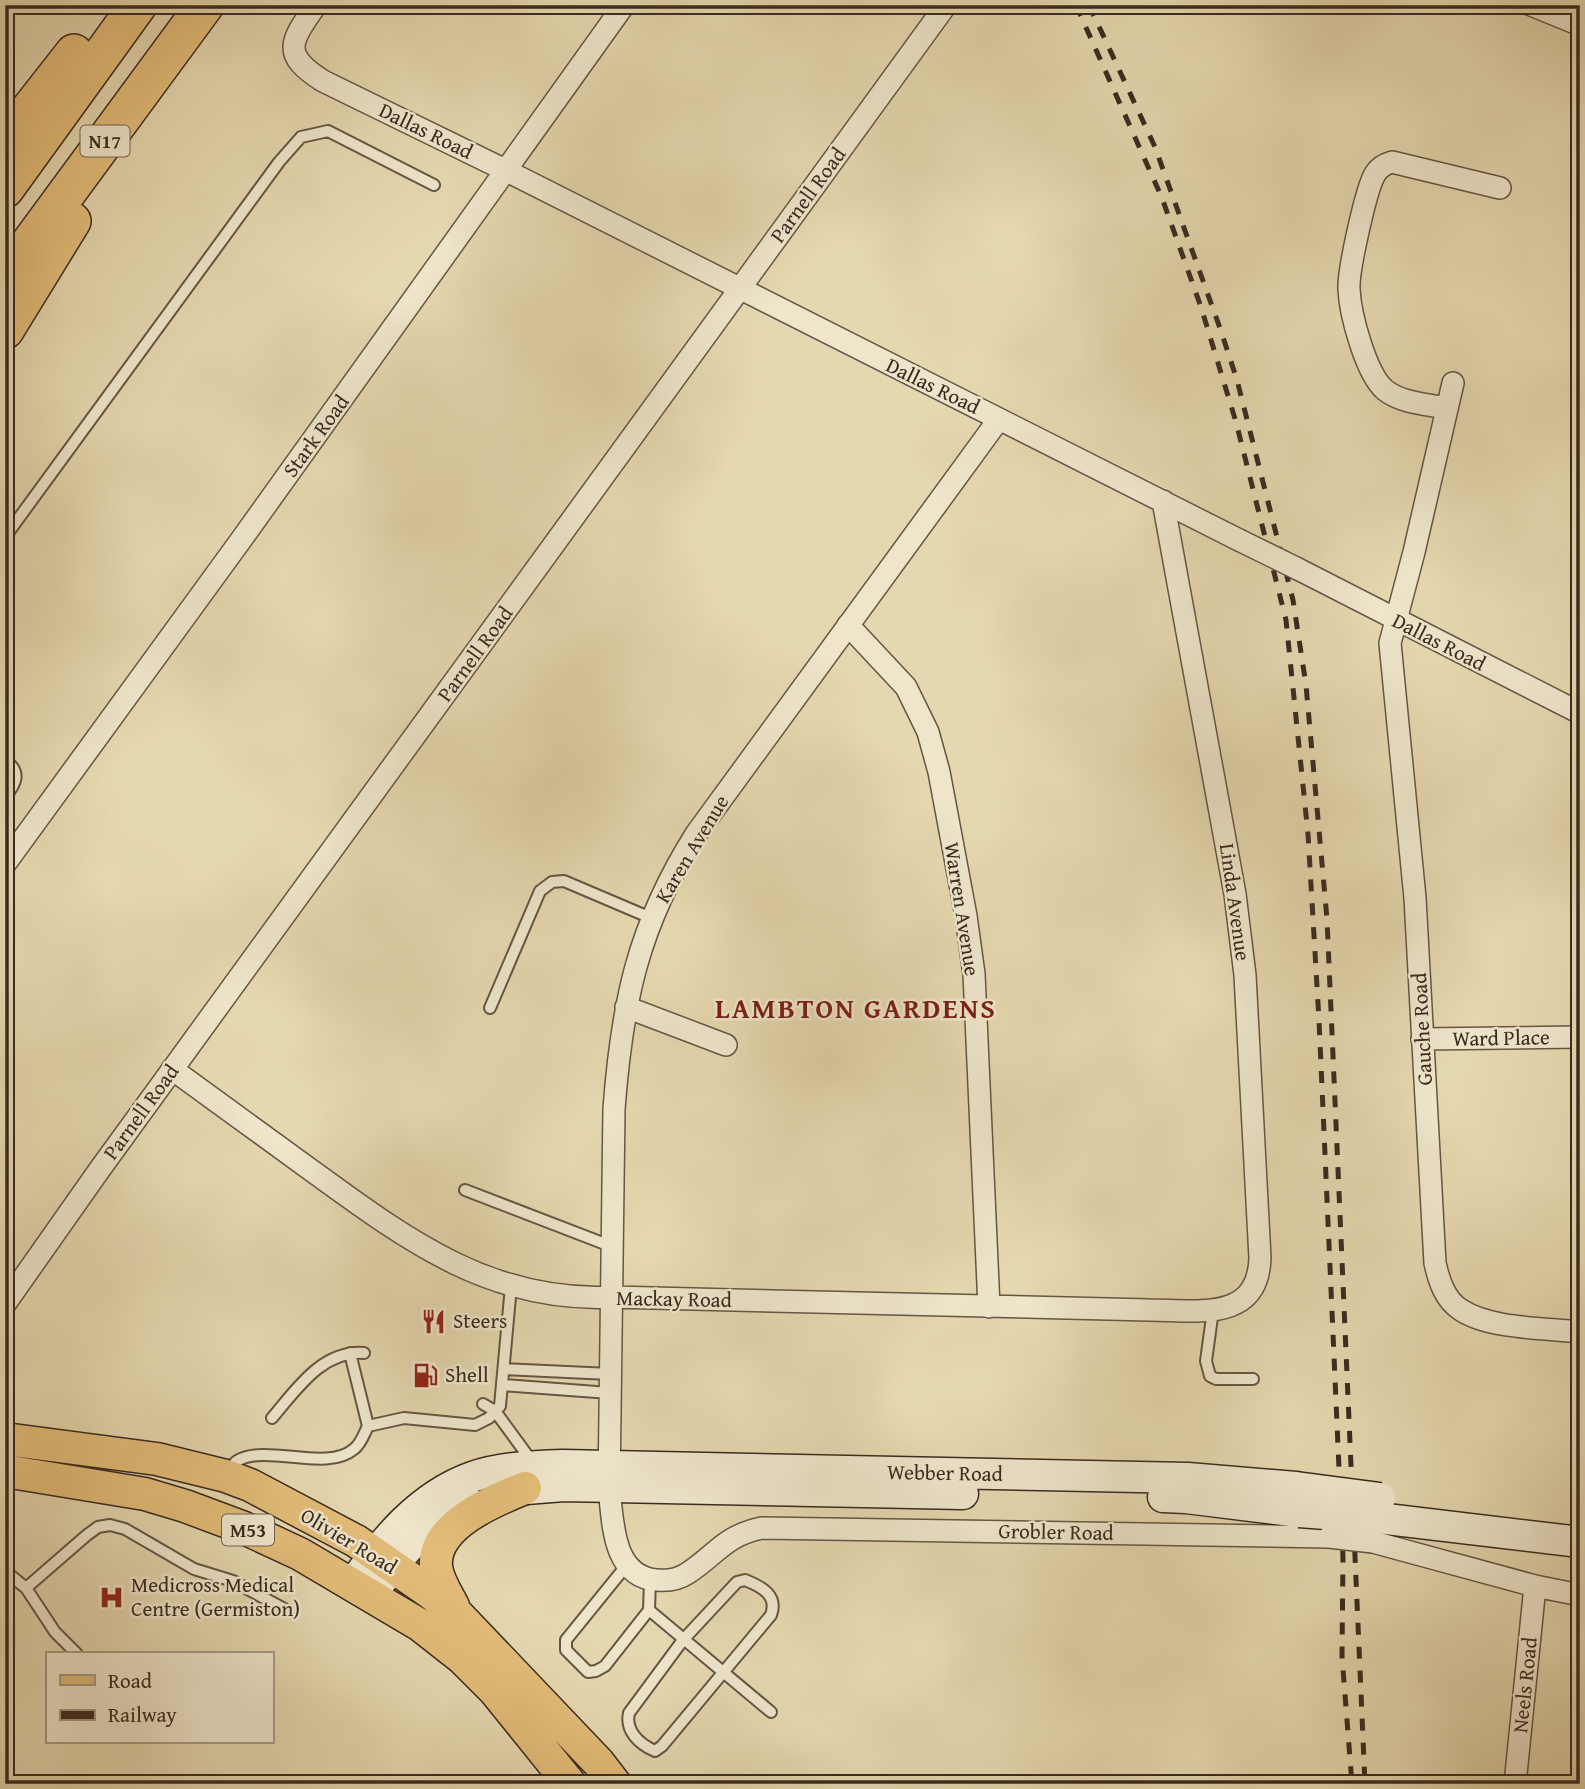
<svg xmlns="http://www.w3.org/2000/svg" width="1585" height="1789" font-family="'Gentium Book Plus',serif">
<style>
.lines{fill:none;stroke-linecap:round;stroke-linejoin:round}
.service-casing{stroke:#655644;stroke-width:14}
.minor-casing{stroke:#655644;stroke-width:24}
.secondary-casing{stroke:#3a2b20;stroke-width:33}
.primary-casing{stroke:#3a2b20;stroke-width:35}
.motorway-casing{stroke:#3a2b20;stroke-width:40}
.service{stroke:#eee5cb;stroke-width:10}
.minor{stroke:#eee5cb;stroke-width:21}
.secondary{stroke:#eee5cb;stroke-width:30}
.primary{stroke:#e2bc78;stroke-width:32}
.motorway{stroke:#e2bc78;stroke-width:37}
.rail{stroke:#3a2b20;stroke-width:5;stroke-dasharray:12 12;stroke-linecap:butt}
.minor-bridge-casing{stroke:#655644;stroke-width:24;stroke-linecap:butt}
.secondary-bridge-casing{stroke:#3a2b20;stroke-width:33;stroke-linecap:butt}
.minor-bridge{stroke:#eee5cb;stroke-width:21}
.secondary-bridge{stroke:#eee5cb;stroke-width:30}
.labels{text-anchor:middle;stroke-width:5;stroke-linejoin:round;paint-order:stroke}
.shield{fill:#eee5cb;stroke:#706353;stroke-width:2}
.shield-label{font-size:19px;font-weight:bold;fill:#3a2b20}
.street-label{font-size:21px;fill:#3a2b20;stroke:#eee5cb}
.poi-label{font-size:21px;fill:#3a2b20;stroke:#eee5cb;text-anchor:start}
.district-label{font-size:28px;font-weight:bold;letter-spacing:2px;fill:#7a1f14;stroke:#eee5cb}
</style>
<rect width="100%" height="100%" fill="#e5d7af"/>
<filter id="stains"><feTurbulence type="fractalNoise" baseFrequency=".00286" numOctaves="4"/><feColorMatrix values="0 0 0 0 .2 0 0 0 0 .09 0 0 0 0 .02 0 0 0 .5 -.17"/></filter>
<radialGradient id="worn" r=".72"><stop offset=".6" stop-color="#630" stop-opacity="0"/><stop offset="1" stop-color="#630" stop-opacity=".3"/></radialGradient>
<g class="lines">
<defs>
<path id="service" d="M5,537L279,162L301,137L328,131L434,185
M5,760C22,772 16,784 5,797
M490,1008L540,891L552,882L564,881L651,918
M465,1190L613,1247
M1213,1310L1206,1361L1210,1376L1216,1379H1253
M350,1353L368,1426L404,1418L475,1425L489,1418L500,1406L511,1286
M504,1369L610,1374
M503,1385L610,1393
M483,1404L495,1411L533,1463
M272,1418C296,1390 322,1350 364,1353
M228,1474C231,1469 233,1463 237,1461C266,1443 326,1473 354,1449C361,1444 364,1434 368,1426
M626,1566L566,1640V1650L588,1672L596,1671L605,1666L649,1610
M5,1571L26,1588L55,1632L77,1654
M650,1580L649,1610L771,1712
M745,1580C763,1587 778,1596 771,1615L662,1746L655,1751C639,1744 625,1731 629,1713L683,1640L737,1582Z
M26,1588L87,1535L98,1527L110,1525L125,1529L194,1569L233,1581L286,1610"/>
<path id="minor" d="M316,5C291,41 280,54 323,81L507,171L1239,540
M1531,5L1580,25
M1453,383L1414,552L1390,643L1415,898L1435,1263C1439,1281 1445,1300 1461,1310C1490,1329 1545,1328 1580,1332
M1446,408C1426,404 1401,403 1385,390C1366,374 1350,314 1349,289C1348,271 1366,189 1375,174C1379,167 1385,164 1392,162L1500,188
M999,419L696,834C638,926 622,1002 614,1109L609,1488C613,1521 612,1577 657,1580C667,1581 679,1579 688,1573C717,1554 724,1536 762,1528L1329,1537
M1298,569L1580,713
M848,625L906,687L928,732L939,772L966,916L974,974L989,1307
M5,864L241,540L624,5
M626,1007L726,1045
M1422,1039L1580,1037
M172,1069C220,1104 267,1138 315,1173C407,1240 492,1303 612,1297L1149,1310C1196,1310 1258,1323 1260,1258L1245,975L1235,894L1163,501
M5,1304L100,1169L946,5
M1373,1542L1535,1586L1580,1595
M1515,1784L1535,1586"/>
<path id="secondary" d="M513,1490L564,1486L963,1494
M1163,1497L1186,1498L1299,1512
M1378,1518L1580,1542
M352,1585C383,1541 419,1496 472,1477C501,1467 533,1466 563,1465L1188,1478L1296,1487
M371,1595C399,1556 424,1524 469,1503"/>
<path id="primary" d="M5,1439L157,1459L226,1476L250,1485L356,1541L431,1593L457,1614L598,1762L615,1784
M5,1471L145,1494L185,1506L244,1528L300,1554L420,1625L462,1658L495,1691L570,1784
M453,1606C447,1594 437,1580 436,1566C433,1525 495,1500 525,1488"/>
<path id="motorway" d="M5,141L74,53
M5,189L138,5
M5,277L205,5
M5,330L72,221"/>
</defs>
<!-- service casing -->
<use href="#service" class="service-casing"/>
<!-- minor casing -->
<use href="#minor" class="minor-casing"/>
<!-- secondary casing -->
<use href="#secondary" class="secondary-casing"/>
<!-- primary casing -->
<use href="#primary" class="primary-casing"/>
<!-- motorway casing -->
<use href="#motorway" class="motorway-casing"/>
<!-- service -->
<use href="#service" class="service"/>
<!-- minor -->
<use href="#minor" class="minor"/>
<!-- secondary -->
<use href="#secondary" class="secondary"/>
<!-- primary -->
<use href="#primary" class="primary"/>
<!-- motorway -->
<use href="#motorway" class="motorway"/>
<!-- rail -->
<path class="rail" d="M1076,5L1162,198L1201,307L1236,422L1286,620L1308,834L1319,1020L1343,1558L1342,1656L1352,1784
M1089,5L1155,147L1221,331L1237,380L1293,600L1306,685L1327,919L1365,1784"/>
<defs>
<path id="minor-bridge" d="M1239,540L1298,569
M1329,1537L1373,1542"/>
<path id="secondary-bridge" d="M1296,1487L1380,1498
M1299,1512L1378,1518"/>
</defs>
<!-- minor-bridge casing -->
<use href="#minor-bridge" class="minor-bridge-casing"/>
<!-- secondary-bridge casing -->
<use href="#secondary-bridge" class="secondary-bridge-casing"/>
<!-- minor-bridge -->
<use href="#minor-bridge" class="minor-bridge"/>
<!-- secondary-bridge -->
<use href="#secondary-bridge" class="secondary-bridge"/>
</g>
<!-- icons -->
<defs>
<symbol id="restaurant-bare" viewBox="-9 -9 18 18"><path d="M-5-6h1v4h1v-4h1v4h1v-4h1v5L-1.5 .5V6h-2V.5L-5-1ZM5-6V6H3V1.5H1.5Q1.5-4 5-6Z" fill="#8f2418" stroke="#eee5cb" stroke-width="2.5" paint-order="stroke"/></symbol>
<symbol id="fuel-bare" viewBox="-9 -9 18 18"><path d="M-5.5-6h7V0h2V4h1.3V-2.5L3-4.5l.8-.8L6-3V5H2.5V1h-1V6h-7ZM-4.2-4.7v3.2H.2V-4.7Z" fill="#8f2418" stroke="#eee5cb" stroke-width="2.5" paint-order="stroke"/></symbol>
<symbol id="hospital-bare" viewBox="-9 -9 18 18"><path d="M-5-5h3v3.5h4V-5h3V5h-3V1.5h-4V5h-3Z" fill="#8f2418" stroke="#eee5cb" stroke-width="2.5" paint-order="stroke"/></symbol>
</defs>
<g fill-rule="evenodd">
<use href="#restaurant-bare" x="416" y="1304" width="35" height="35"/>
<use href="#fuel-bare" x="408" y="1358" width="35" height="35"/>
<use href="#hospital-bare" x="94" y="1580" width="35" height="35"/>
</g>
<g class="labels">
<!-- shield labels -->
<g class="shield">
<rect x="80.5" y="125.5" width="49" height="31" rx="5"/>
<rect x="222" y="1514.5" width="52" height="31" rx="5"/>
</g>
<g class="shield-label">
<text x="105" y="148">N17</text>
<text x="248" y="1537">M53</text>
</g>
<!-- street labels -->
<g class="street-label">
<text transform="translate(426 131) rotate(26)" y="7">Dallas Road</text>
<text transform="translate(808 195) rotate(-54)" y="7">Parnell Road</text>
<text transform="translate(933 386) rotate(26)" y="7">Dallas Road</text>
<text transform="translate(316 436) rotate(-54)" y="7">Stark Road</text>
<text transform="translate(1439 642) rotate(27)" y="7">Dallas Road</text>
<text transform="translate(475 654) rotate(-54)" y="7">Parnell Road</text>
<text transform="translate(692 849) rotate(-59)" y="7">Karen Avenue</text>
<text transform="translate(1235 902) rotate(82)" y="7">Linda Avenue</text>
<text transform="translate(962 909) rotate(81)" y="7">Warren Avenue</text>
<text transform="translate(1422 1029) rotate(-93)" y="7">Gauche Road</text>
<text transform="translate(1501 1038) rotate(-1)" y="7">Ward Place</text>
<text transform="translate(141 1112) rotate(-54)" y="7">Parnell Road</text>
<text transform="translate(674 1299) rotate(1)" y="7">Mackay Road</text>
<text transform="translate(945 1473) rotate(1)" y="7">Webber Road</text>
<text transform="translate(1056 1532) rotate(1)" y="7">Grobler Road</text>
<text transform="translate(349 1541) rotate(31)" y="7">Olivier Road</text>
<text transform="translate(1525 1685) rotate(-84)" y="7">Neels Road</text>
</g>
<!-- poi labels -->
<g class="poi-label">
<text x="453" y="1328">Steers</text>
<text x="445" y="1382">Shell</text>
<text x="131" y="1592">Medicross Medical<tspan x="131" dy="24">Centre (Germiston)</tspan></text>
</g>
<!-- district labels -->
<g class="district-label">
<text x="856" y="1018">LAMBTON GARDENS</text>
</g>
</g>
<!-- margin -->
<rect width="1585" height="1789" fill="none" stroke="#e5d7af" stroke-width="28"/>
<rect x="7" y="7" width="1571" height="1775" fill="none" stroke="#3a2b20" stroke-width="3.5"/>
<rect x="14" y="14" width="1557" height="1761" fill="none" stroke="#3a2b20" stroke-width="2"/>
<!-- legend -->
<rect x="46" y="1652" width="228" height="91" fill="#eee5cb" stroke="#a69b87" stroke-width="2"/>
<rect x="60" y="1675" width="35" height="10" fill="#e2bc78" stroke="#a69b87" stroke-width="2"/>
<text x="108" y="1688" font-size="21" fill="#3a2b20">Road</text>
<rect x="60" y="1710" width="35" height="10" fill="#3a2b20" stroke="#a69b87" stroke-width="2"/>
<text x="108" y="1722" font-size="21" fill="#3a2b20">Railway</text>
<rect width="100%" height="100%" filter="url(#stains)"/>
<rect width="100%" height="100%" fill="url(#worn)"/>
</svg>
